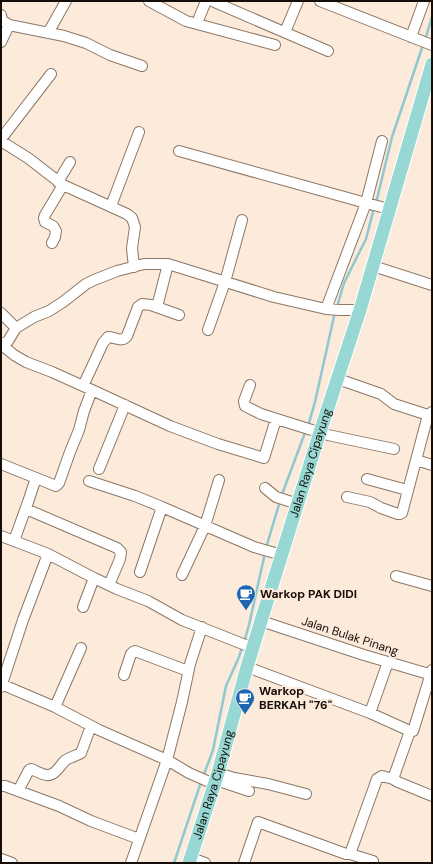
<svg xmlns="http://www.w3.org/2000/svg" width="433" height="864" font-family="'DM Sans',sans-serif">
<style>
.lines{fill:none;stroke-linecap:round;stroke-linejoin:round}
.stream{stroke:#8ec8d1;stroke-width:2.5}
.minor-casing{stroke:#8b7766;stroke-width:12}
.major-casing{stroke:#fff;stroke-width:15}
.minor{stroke:#fff;stroke-width:10}
.major{stroke:#97d8d4;stroke-width:13}
.labels{text-anchor:middle;stroke-width:4;stroke-linejoin:round;paint-order:stroke}
.street-label{font-size:12px;fill:#150e08;stroke:#fceada}
.poi-label{font-size:12px;font-weight:bold;fill:#150e08;stroke:#fceada;text-anchor:start}
</style>
<rect width="100%" height="100%" fill="#fceada"/>
<g class="lines">
<!-- stream -->
<path class="stream" d="M425,40L432,17
M376,203L392,137L423,45
M337,307L344,283L366,239L374,208
M308,426L315,402L335,312
M281,497L306,430
M266,548L280,501
M244,642L249,625L265,553
M203,777L213,750L226,686L239,657L242,647
M174,863L201,782"/>
<defs>
<path id="minor" d="M149,1L186,21L275,45
M212,1L328,51
M320,1L432,45
M1,15L2,20L9,25L64,36L86,43L110,55L142,66
M197,23L206,1
M285,32L298,1
M48,33L66,1
M411,37L424,1
M1,42L9,25
M1,139L51,74
M1,141L28,158L63,185L127,214L132,218L135,227L132,248L134,267
M179,151L366,203L389,209
M58,182L70,162
M111,206L139,132
M52,243L55,237L56,231L53,226L45,222L44,218L45,215L63,185
M373,266L432,285
M157,307L168,264
M326,309L366,203L382,141
M1,313L16,328
M208,330L225,282L242,220
M1,344L8,341L16,328L34,317L49,311L63,302L86,284L94,280L117,271L144,264H168L181,268L274,297L326,309L340,310H360
M2,345L14,355L26,362L52,372L92,390L84,411L79,430L70,452L59,483L56,486L36,478L28,502L14,541
M338,379L381,394L394,404L428,415H430L432,412
M250,385L244,401L245,406L261,414L299,426L328,435L394,449
M83,386L103,343L108,337C115,337 122,343 127,336L138,307L142,304L151,305L179,315
M92,390L170,426L218,444L264,458L276,419
M416,460L432,465
M1,464L36,478
M99,469L125,405
M367,479L407,490
M89,481L135,496L162,507L254,547L282,555
M265,488L276,497L298,504
M347,497L370,502L381,508L398,514H400L402,513L428,415
M26,509L117,548L121,552L120,559L109,585
M1,536L30,547L48,554L94,578L117,589L148,601L182,620L253,648
M140,572L162,507
M182,575L205,526L219,480
M396,576L432,586
M83,607L94,578
M261,621L364,655L432,675
M247,667L370,713L410,731
M124,675L131,654L133,652L135,651L188,671
M1,684L55,707L99,730L167,760L189,773L214,784
M1,687L23,620L48,554
M55,707L81,648
M370,713L388,662
M410,731L393,779L398,782L432,796
M410,731H413L414,728L432,670
M218,773L234,778L268,784L306,794
M216,780L249,791
M1,786H5L59,806L91,821L139,839
M18,791L29,770L31,769C41,773 49,780 57,770C60,767 63,762 66,760C70,757 76,756 81,753L91,726
M350,854L373,861
M191,858L205,863
M1,859L12,863
M131,863L167,760L182,702L190,664L202,627
M244,863L258,822L346,854H350L377,779L382,776L393,779"/>
<g id="major">
<path id="s1" d="M189,863L218,773L247,667L261,621L320,432L360,310L432,64"/>
</g>
</defs>
<!-- minor casing -->
<use href="#minor" class="minor-casing"/>
<!-- major casing -->
<use href="#major" class="major-casing"/>
<!-- minor -->
<use href="#minor" class="minor"/>
<!-- major -->
<use href="#major" class="major"/>
</g>
<!-- icons -->
<defs>
<symbol id="cafe-pin" viewBox="-11 -11 22 30"><path d="M0 17L-7.5 6A9.5 9.5 0 1 1 7.5 6Z" fill="#1d66b6" stroke="#fceada"/><path d="M-5.5-4.5H6V0H3Q3 3.5 0 3.5H-2.5Q-5.5 3.5-5.5 0ZM3-3.2v2h1.7v-2ZM-6 4.5H4V6H-6Z" fill="#fff"/></symbol>
</defs>
<g fill-rule="evenodd">
<use href="#cafe-pin" x="235" y="583" width="22" height="30"/>
<use href="#cafe-pin" x="234" y="687" width="22" height="30"/>
</g>
<g class="labels">
<!-- street labels -->
<g class="street-label">
<text dy="4" stroke="none"><textPath href="#s1" startOffset="418">Jalan Raya Cipayung</textPath></text>
<text transform="translate(350 636) rotate(18)" y="4">Jalan Bulak Pinang</text>
<text dy="4" stroke="none"><textPath href="#s1" startOffset="82">Jalan Raya Cipayung</textPath></text>
</g>
<!-- poi labels -->
<g class="poi-label">
<text x="260" y="598">Warkop PAK DIDI</text>
<text x="259" y="695">Warkop<tspan x="259" dy="14">BERKAH "76"</tspan></text>
</g>
</g>
<!-- border -->
<rect width="433" height="864" fill="none" stroke="#150e08" stroke-width="4"/>
</svg>
